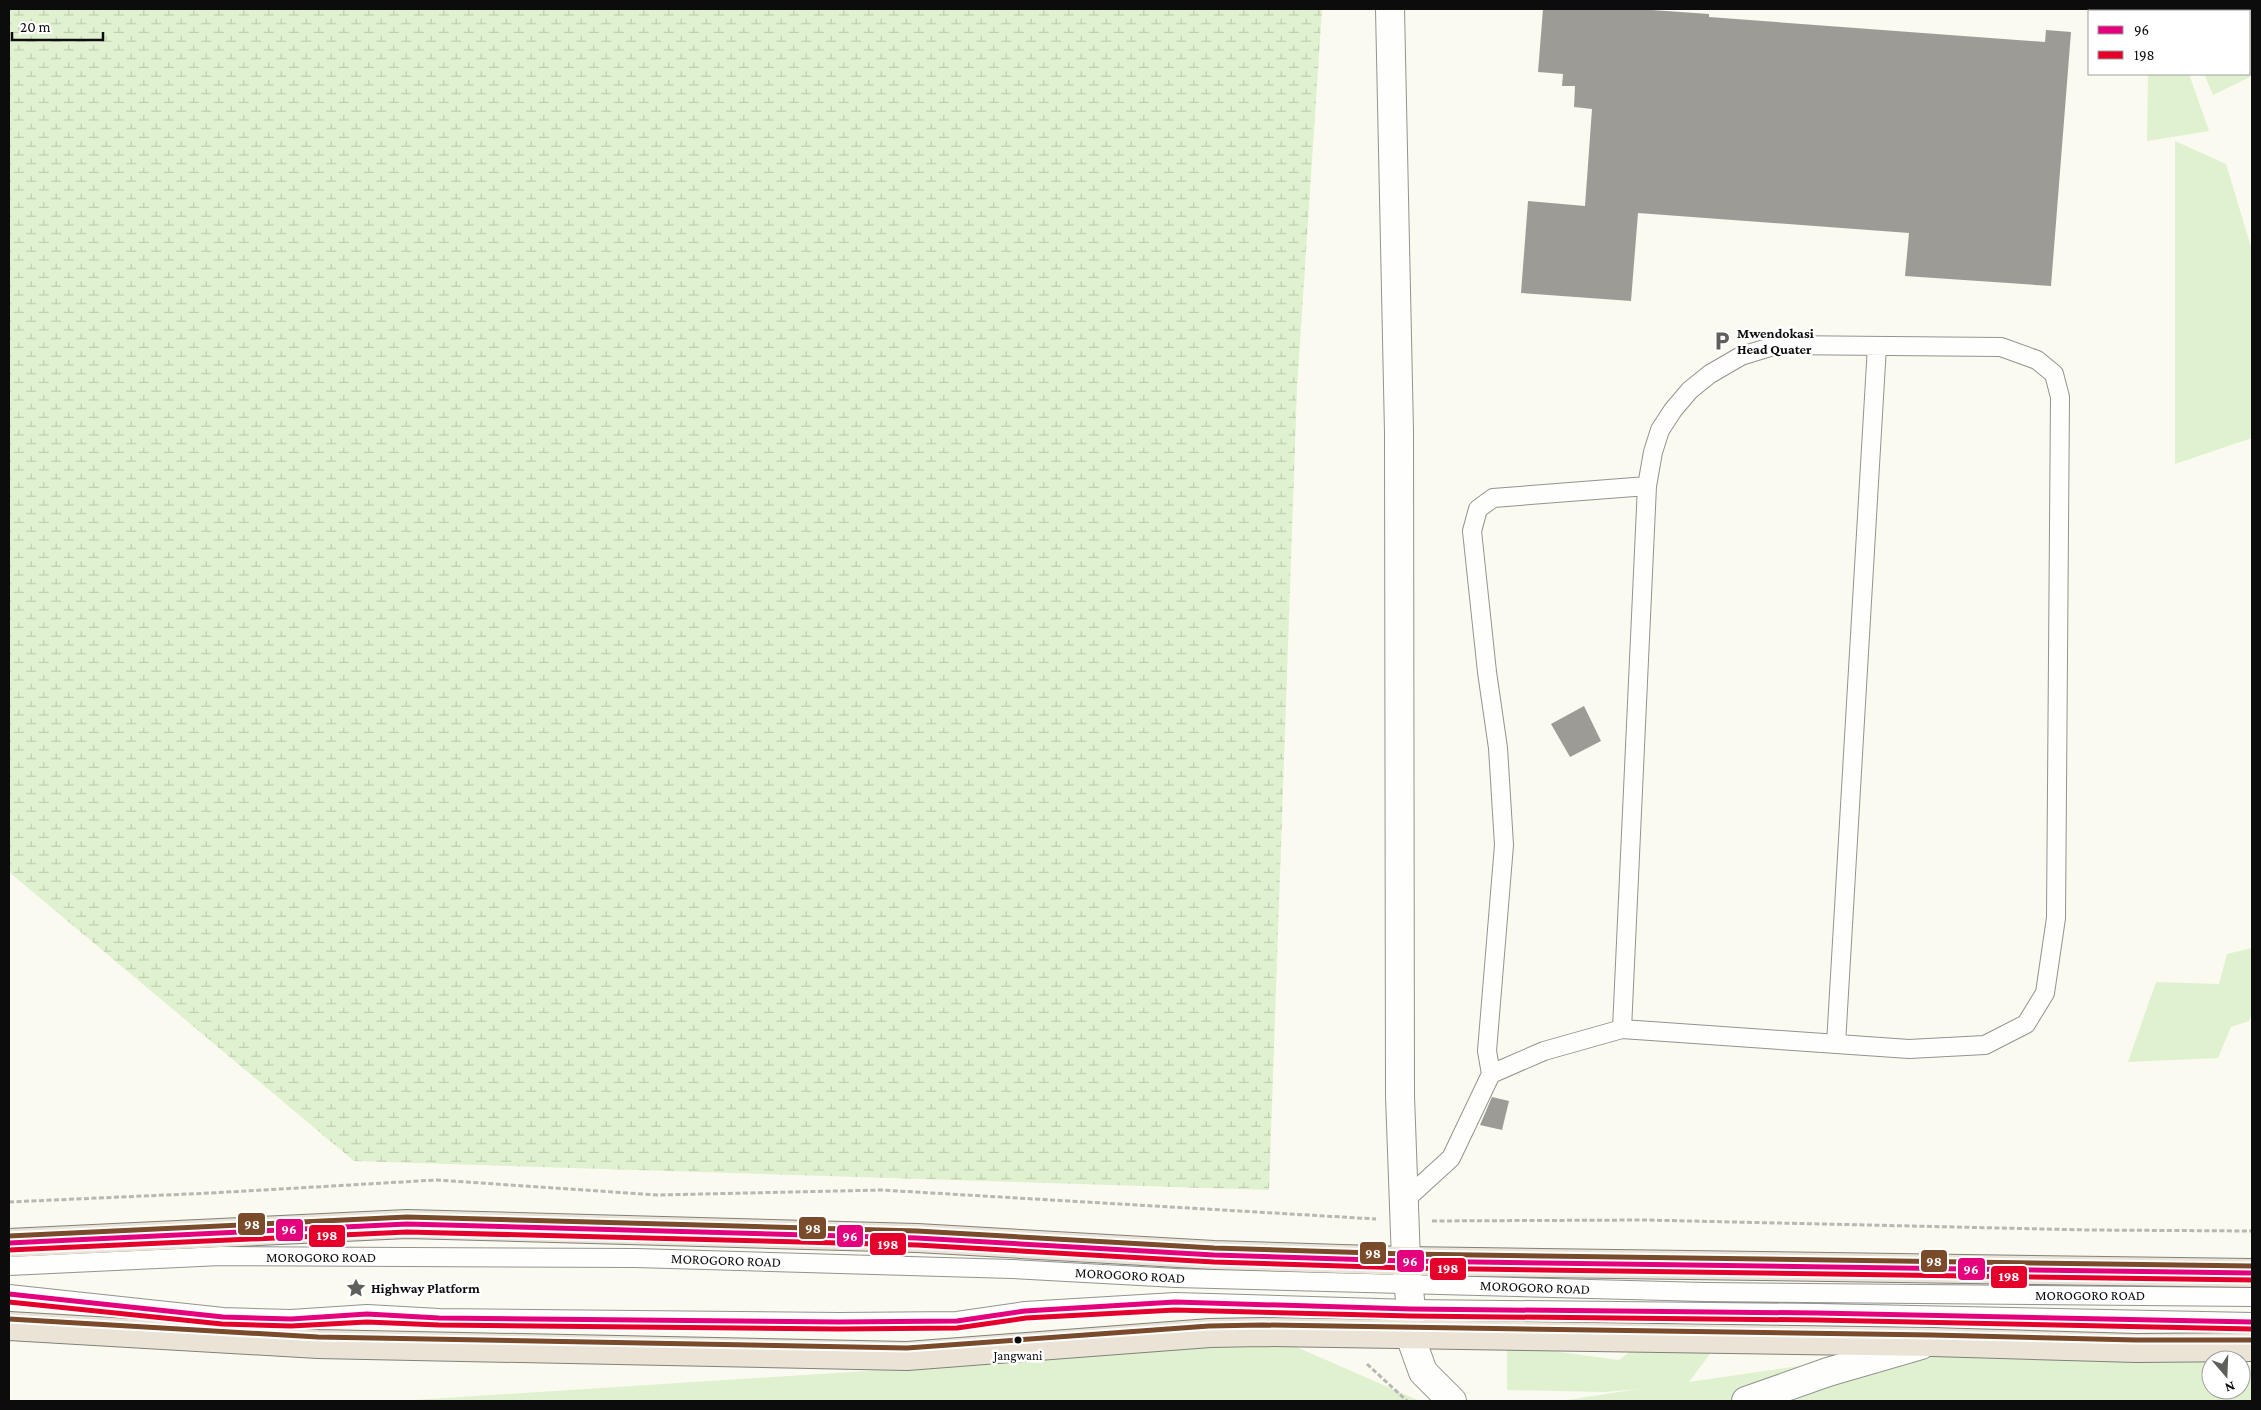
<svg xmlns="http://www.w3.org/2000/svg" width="2261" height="1410" font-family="'Crimson Pro',serif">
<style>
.grass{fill:#e0f1cf}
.wetland{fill:url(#wetland-marsh)}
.building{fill:#9d9b96}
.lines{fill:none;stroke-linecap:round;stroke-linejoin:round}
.service-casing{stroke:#93938f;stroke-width:20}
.minor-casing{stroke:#93938f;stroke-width:30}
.trunk-casing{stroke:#80807c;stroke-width:30}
.path{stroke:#b7b7b5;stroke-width:3;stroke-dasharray:5 2.5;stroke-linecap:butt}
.service{stroke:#fefefd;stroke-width:18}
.minor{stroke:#fefefd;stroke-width:28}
.trunk{stroke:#ebe4d6;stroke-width:28}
.bus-1-casing{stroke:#fff;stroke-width:9}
.bus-2-casing{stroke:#fff;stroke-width:9}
.bus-3-casing{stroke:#fff;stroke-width:9}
.bus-1{stroke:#e5007d;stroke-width:5}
.bus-2{stroke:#e4002b;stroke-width:5}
.bus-3{stroke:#7a4b2a;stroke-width:5}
.bus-dot{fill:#0c0c0c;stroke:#fff;stroke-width:2}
.labels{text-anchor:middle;stroke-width:5;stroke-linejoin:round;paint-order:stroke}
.bus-label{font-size:13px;fill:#0c0c0c;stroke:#fff}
.poi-label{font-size:14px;font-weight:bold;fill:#0c0c0c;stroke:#fff;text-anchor:start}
.street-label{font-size:14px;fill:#0c0c0c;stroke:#fff}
.line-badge{stroke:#fff;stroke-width:2}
.badge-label{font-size:14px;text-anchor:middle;font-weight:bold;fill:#fff}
</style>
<defs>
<pattern id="wetland-marsh" width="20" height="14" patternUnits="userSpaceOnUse" patternTransform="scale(1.25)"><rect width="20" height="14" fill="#e0f1cf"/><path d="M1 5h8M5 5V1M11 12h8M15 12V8" fill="none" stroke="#bfcdb1"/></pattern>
</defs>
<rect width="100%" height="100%" fill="#fafaf0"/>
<!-- grass -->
<path class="grass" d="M2183,9H2252V76L2213,95L2204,74H2250V11H2184Z
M2148,74H2189L2209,131L2147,141Z
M2175,141L2226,164L2252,250V438L2175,464Z
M2252,948V1013L2249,1021L2231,1027L2218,1058L2128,1062L2156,982L2219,984L2227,954Z
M1262,1332L1420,1401H398L929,1367Z
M1957,1343L2211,1363V1390H2241V1365L2252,1366V1401H1561L1638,1389L1604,1392L1507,1390V1345L1619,1360L1640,1344L1693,1346L1710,1354L1689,1382Z"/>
<!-- wetland -->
<path class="wetland" d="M9,9H1322L1297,388L1269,1190L354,1161L9,872Z"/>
<!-- building -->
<path class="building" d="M1543,9H1638L1709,14V17L2045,42L2046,30L2071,32L2051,286L1905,276L1909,233L1638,213L1631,301L1521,293L1528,201L1585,206L1592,109L1574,107L1575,86H1562L1563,74L1538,72Z
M1584,706L1601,741L1570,757L1551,724Z
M1492,1097L1509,1101L1502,1130L1480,1125Z"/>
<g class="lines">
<defs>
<path id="service" d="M1836,1044L1877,346
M1491,1074L1544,1051L1622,1029L1909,1049L1985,1045L2026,1024L2045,993L2056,918L2060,397L2054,374L2037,360L2001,347L1777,345L1741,356L1710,374L1690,390L1673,410L1660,430L1653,452L1647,486L1622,1029
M1405,1200L1451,1158L1491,1074L1487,1051L1504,845L1498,748L1487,672L1472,531L1478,509L1493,498L1647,486
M9,1266L221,1256L636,1258L1012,1269L1176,1278L1705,1292L2252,1297
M9,1294L223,1317L291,1319L367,1314L439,1318L839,1322L957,1321L1025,1311L1175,1302L1411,1309L1817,1313L2252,1322"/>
<path id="minor" d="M1390,9L1399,432L1400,1096L1406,1261L1411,1309L1409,1333L1423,1372L1452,1401
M1746,1401L1828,1372L1921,1345"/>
<path id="trunk" d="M9,1243L407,1224L917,1238L1214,1255L1406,1261L2252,1273
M9,1326L318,1344L907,1356L1210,1333L1262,1332L1932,1342L2136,1348L2252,1347"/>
</defs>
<!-- service casing -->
<use href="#service" class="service-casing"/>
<!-- minor casing -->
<use href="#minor" class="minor-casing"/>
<!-- trunk casing -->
<use href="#trunk" class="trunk-casing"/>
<!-- path -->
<path class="path" d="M9,1202L211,1193L436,1180L658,1195L881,1190L1376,1219
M1432,1221L1645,1220L2088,1230L2252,1231
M1367,1364L1407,1401"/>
<!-- service -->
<use href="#service" class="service"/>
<!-- minor -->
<use href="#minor" class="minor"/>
<!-- trunk -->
<use href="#trunk" class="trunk"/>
<defs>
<path id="bus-1" d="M9,1243L407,1224L917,1238L1214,1255L1406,1261L2252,1273
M9,1294L223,1317L291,1319L367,1314L439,1318L839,1322L957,1321L1025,1311L1175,1302L1411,1309L1817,1313L2252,1322"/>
<path id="bus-2" d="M9,1250L407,1232L917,1245L1214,1262L1406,1268L2252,1280
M9,1302L222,1324L291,1326L367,1322L439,1325L839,1329L957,1328L1026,1318L1175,1310L1411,1316L1817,1320L2252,1329"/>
<path id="bus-3" d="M9,1236L407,1217L917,1231L1214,1248L1406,1254L2252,1266
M9,1319L318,1337L907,1348L1209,1326L1262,1325L1932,1335L2136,1340H2252"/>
</defs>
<!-- bus-1 casing -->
<use href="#bus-1" class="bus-1-casing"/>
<!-- bus-2 casing -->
<use href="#bus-2" class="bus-2-casing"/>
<!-- bus-3 casing -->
<use href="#bus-3" class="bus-3-casing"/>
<!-- bus-1 -->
<use href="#bus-1" class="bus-1"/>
<!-- bus-2 -->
<use href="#bus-2" class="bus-2"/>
<!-- bus-3 -->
<use href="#bus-3" class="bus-3"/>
</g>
<!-- icons -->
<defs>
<symbol id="parking-bare" viewBox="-9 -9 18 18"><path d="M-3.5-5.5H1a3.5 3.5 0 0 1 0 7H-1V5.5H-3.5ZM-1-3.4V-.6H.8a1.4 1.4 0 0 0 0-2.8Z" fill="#5f5f5c" stroke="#fff" stroke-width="2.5" paint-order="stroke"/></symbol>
<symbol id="sight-bare" viewBox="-9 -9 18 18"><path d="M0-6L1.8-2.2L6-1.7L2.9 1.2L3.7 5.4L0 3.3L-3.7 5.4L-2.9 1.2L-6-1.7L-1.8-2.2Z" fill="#5f5f5c" stroke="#fff" stroke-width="2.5" paint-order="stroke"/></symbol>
</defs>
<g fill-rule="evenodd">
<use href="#parking-bare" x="1708" y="327" width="28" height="28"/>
<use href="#sight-bare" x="342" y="1274" width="28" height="28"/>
</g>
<!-- markers -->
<circle class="bus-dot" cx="1018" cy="1340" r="4.5"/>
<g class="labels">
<!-- bus labels -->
<g class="bus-label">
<text x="1018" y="1360">Jangwani</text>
</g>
<!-- poi labels -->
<g class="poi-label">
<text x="1737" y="338">Mwendokasi<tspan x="1737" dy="16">Head Quater</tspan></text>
<text x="371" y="1293">Highway Platform</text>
</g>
<!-- street labels -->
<g class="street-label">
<text x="321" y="1262">MOROGORO ROAD</text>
<text transform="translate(726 1260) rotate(2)" y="5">MOROGORO ROAD</text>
<text transform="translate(1130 1275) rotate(3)" y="5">MOROGORO ROAD</text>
<text transform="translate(1535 1287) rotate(2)" y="5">MOROGORO ROAD</text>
<text x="2090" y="1300">MOROGORO ROAD</text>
</g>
</g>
<g class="line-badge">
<rect x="237" y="1212" width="29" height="24" rx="5" fill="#7a4b2a"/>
<rect x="798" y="1216" width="29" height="24" rx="5" fill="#7a4b2a"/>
<rect x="275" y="1218" width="29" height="24" rx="5" fill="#e5007d"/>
<rect x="308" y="1224" width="38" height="24" rx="5" fill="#e4002b"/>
<rect x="836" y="1224" width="28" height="24" rx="5" fill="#e5007d"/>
<rect x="869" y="1232" width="38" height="24" rx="5" fill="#e4002b"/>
<rect x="1359" y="1241" width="28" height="24" rx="5" fill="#7a4b2a"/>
<rect x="1396" y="1249" width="29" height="24" rx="5" fill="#e5007d"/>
<rect x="1920" y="1249" width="28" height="24" rx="5" fill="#7a4b2a"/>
<rect x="1429" y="1257" width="38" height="24" rx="5" fill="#e4002b"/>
<rect x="1957" y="1257" width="29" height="24" rx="5" fill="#e5007d"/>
<rect x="1990" y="1265" width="38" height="24" rx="5" fill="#e4002b"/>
</g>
<g class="badge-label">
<text x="252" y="1229">98</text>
<text x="813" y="1233">98</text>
<text x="289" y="1234">96</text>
<text x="327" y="1240">198</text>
<text x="850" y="1241">96</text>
<text x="888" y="1249">198</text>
<text x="1373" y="1258">98</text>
<text x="1410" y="1266">96</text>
<text x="1934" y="1266">98</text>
<text x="1448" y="1273">198</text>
<text x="1971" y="1274">96</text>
<text x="2009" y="1281">198</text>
</g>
<!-- border -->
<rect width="2261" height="1410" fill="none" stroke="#0c0c0c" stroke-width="20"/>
<!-- legend -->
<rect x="2088" y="10" width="162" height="65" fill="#ffffff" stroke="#9e9e9e"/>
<rect x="2098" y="26" width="25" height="8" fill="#e5007d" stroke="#9e9e9e"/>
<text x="2134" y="35" font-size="15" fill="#0c0c0c">96</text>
<rect x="2098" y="51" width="25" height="8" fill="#e4002b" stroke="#9e9e9e"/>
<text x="2134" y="60" font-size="15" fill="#0c0c0c">198</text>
<!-- north arrow -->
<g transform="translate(2226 1375) rotate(161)"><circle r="24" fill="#ffffff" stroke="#9e9e9e"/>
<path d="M0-4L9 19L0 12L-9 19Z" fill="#5f5f5c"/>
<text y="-8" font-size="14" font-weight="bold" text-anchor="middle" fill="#0c0c0c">N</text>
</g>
<!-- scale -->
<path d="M12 32v8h91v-8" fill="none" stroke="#0c0c0c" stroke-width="2.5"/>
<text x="20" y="32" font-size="15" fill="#0c0c0c" stroke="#ffffff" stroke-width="4" paint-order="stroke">20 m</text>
</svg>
